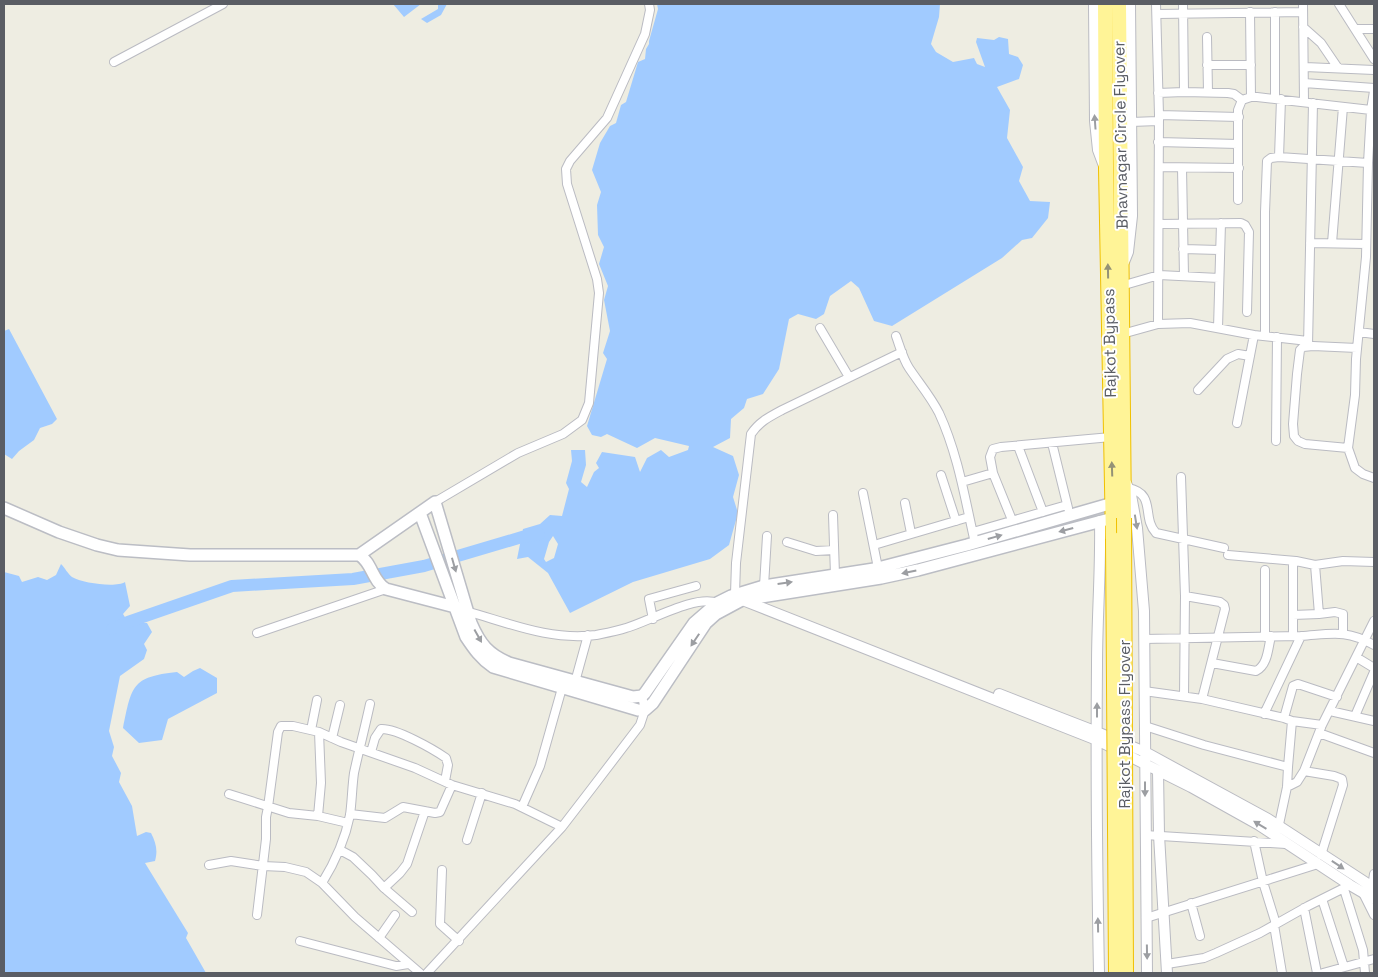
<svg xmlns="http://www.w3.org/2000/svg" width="1378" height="977" font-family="'Space Grotesk',sans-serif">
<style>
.water{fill:#a1cbff;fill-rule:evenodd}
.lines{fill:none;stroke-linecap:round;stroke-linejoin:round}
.river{stroke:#a1cbff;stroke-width:12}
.minor-casing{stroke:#babbc2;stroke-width:10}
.tertiary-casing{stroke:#babbc2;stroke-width:12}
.secondary-casing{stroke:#bbbdc4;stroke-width:14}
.trunk-casing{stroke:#f0c000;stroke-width:16}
.minor{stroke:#fff;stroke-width:8}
.tertiary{stroke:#fff;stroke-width:10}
.secondary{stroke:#fff;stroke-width:11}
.trunk{stroke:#fff497;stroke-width:14}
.trunk-bridge-casing{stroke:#f0c000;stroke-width:16;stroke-linecap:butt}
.trunk-bridge{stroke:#fff497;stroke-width:14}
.oneway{fill:#9c9ea2}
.oneway2{fill:#949276}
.labels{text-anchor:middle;stroke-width:4;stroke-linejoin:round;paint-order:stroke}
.street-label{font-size:16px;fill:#5a5d64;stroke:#fff}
</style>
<rect width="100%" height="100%" fill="#eeede2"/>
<!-- water -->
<path class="water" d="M393,4H421L404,17Z
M438,4H447L441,15L427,23L421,19L438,9Z
M657,4H940L939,17L931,44L936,52L953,62L974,58L977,64L985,67L976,42L977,38L994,40L999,37L1008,39L1009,54L1018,57L1023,65L1019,79L997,87L1010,110L1007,138L1023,167L1019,181L1030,201L1050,202L1048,218L1032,238L1022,240L1002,258L892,326L874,321L859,288L851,281L830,296L824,314L816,319L798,314L789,319L779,369L763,394L747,399L744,408L731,419L730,438L713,447L733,456L739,475L733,497L738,513L729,545L710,559L633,582L570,613L548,573L528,557L517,559L523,529L540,524L550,515L562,516L569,489L566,483L572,461L571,450H585L586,465L581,482L587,487L594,472L599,468L596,463L602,452L635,457L640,472L647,458L661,450L669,457L688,450L689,446L655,438L637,448L607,434L601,437L592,435L587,426L607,359L603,353L610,331L604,300L608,286L599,264L604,247L598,235L597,205L601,192L592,170L600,143L610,126L616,123L621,105L626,102L638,62L645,59L646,49L649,44V41L658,9ZM553,536L558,544L554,558L546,562L544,559L549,542Z
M9,329L57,419L52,424L40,428L34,440L19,451L12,459L4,454V331Z
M61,564C65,568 68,574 72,577C82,583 116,588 125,582L130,606L123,614L128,622L147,623L152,632L144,644L147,650L144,659L120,676L109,731L114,747L112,756L121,773L119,782L132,806L137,836L146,832L151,833C156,843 158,850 155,861L145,863L188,933L186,938L206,973H4V572L19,576L22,582L38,577L47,580L56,575Z
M200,668L217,678V693L168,719L162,740L139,743L123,728C132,686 131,677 177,672L184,677L193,671Z"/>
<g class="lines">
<!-- river -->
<path class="river" d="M112,629L128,622L232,586L353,579L424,566L522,537L539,534"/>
<defs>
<path id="minor" d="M1156,4L1159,115L1158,324
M1183,4L1184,92
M1303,4L1304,102
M1339,4L1374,59
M1250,12L1251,97
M1157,14L1303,12
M1303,27L1321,43L1338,68
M1356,29H1374
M1207,37L1208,92
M114,62L223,4
M1207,65H1251
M1305,67L1374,70
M1304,83L1374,88
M1374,91L1371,110L1368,163L1366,257L1356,359L1355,395L1348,448L1355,468L1363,474L1374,478
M1158,93L1184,92L1228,93L1234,94L1242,100
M1275,99V12
M1159,115L1239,117
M1131,122L1158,121
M1158,142L1238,144
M1279,157L1281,99
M1159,167L1239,168
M1182,168L1184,276
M1238,200V110L1242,100L1251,97H1257L1371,110
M1159,224L1241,223L1245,225L1249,232L1247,312
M1310,243L1366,244
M1332,243L1343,107
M1183,249L1219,250
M1121,286L1159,275L1219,278
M820,328L849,377
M1218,328L1221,223
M1359,332L1374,334
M1122,334L1158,324L1190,323L1254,335L1308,341
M1265,335V212L1267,161L1271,158L1279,157L1368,163
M896,336C900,347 903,359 909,368C919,383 931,397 939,413C958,454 965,499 975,543
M1308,346L1313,103
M1198,390L1227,359L1238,354L1250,356
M1237,423L1254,335
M1276,441L1277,337
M1052,443L1068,508
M1018,446L1043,512
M1348,448L1305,444L1298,441L1294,436L1293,424L1297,374L1300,350L1303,347L1313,346L1357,348
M941,475L956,521
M1181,477L1185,596L1184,696
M962,482L993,473
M1128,488C1157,494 1141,517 1156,533L1224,548
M863,493L878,568
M435,502L518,453L563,434L582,420L589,403L599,293L597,279L567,184L566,169L570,161L607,118L645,34L650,10L649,4
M905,503L911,533
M833,515L835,575
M1012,520L993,473L990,457L993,449L1001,447L1111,437
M973,532L1067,505
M787,542L816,551L834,550
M874,545L969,517
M1228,555L1296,561L1315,565
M1293,561V636
M1265,570V637
M764,586L767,536
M735,594L736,563L751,434C759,422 769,417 782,410L902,352
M1185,596L1220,602L1224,605L1225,609L1202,699
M466,611C509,623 550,641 596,635C606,633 617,631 626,628C648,622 696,594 717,603
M1319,614L1335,612L1343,614V633
M1293,615L1319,614L1315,565L1343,561L1374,562
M653,619L649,599L696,586
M257,633L386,589
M1144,639L1301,636
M1356,657L1374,668
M1212,663L1256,671C1268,665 1268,648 1271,636
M575,682L588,635
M1144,691L1202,699L1284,718L1292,721L1322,725
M1330,711L1374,721
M1264,714L1301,636C1331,634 1346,629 1374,645
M1355,716L1374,672
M1284,718L1293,686L1298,684L1337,697
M1145,726L1204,745L1288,767
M311,730L317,700
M1319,733L1374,753
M332,738L340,705
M371,752L375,738L381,729C396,728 433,749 446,758L448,765L445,781
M1304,771L1334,776L1342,779L1343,785L1321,855
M1287,787L1297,782L1304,771L1322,725L1374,621
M229,794L289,813L318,816L348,823
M522,807L540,766L562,688
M350,814L385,818L403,807L435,813L440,812L452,785
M318,816L321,783L319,732
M1278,829L1287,787L1288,767L1292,721
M1145,835L1286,844
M467,840L482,793
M1254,841L1263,882L1276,924
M340,850L353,857L372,875L384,888L412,912
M209,865L231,861L263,866L285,867L306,872L322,883L355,917L420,973
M442,870L440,924L459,941
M322,883C335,862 345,840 350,815C352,801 352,787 354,773C359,750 365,727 370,704
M1372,887L1374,874
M384,888L400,873L407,864L425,811
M1344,889L1363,950L1365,973
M1363,893L1374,915
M1322,899L1344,967
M1191,903L1200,936
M1304,908L1317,973
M257,915L266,839V817L268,807L278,732L281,726H293L319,732L341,742L415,768L452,785L515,804L562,827
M1146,918L1318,864
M1274,925L1282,973
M379,938L395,915
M300,941L396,966L408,964
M1167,964L1204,958L1216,953L1260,933L1308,906L1350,885
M427,973L562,827L592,788L640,725L645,710L642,696
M1323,973L1374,959"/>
<path id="tertiary" d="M1094,4L1095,121L1098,150L1104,166
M1124,262L1128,252L1132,216L1130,4
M1126,483L1131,495L1137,528L1144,611L1147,973
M740,599L1097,740L1191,787L1259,825L1350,885L1374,899
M999,694L1097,732L1145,752L1268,819L1374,888
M1158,771L1159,835L1167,973
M1099,973C1097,870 1096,768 1097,665C1097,617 1101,569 1100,521"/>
<path id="secondary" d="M4,508L59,532L97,545L118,550L190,555H359C372,562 372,581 386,589L455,607
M420,513L466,637C474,649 481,659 493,667L638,710H645L653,703L706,623L716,614L742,600L881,578L918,570L1113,518
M359,555L435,502L471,623C480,644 488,654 509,663L633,697L642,696L645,693L694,623L717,603L731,596L764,586L874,569L967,545L1113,503"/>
<path id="trunk" d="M1105,4L1106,169L1113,539
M1119,4L1124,518"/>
</defs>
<!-- minor casing -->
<use href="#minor" class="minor-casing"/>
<!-- tertiary casing -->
<use href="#tertiary" class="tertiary-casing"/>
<!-- secondary casing -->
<use href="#secondary" class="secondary-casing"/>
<!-- trunk casing -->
<use href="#trunk" class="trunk-casing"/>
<!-- minor -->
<use href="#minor" class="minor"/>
<!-- tertiary -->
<use href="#tertiary" class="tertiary"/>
<!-- secondary -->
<use href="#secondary" class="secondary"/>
<!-- trunk -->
<use href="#trunk" class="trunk"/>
<defs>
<path id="trunk-bridge" d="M1124,518L1126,973
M1113,539L1116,973"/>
</defs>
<!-- trunk-bridge casing -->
<use href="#trunk-bridge" class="trunk-bridge-casing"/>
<!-- trunk-bridge -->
<use href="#trunk-bridge" class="trunk-bridge"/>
</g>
<!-- one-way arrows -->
<defs><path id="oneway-solid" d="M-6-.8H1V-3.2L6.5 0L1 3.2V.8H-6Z" transform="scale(1.25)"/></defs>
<g class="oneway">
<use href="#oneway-solid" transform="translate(1095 122) rotate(-94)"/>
<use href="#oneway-solid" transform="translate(1136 522) rotate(81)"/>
<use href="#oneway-solid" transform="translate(1066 530) rotate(165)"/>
<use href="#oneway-solid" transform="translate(995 537) rotate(-16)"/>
<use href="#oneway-solid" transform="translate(454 565) rotate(74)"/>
<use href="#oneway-solid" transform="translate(909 572) rotate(168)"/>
<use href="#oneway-solid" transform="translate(785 583) rotate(-8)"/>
<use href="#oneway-solid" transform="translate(478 636) rotate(61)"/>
<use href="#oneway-solid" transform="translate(695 640) rotate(124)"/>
<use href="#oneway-solid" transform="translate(1097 710) rotate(-90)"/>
<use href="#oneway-solid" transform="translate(1145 789) rotate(90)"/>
<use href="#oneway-solid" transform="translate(1260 825) rotate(-149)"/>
<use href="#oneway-solid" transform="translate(1338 865) rotate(34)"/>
<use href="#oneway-solid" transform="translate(1098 925) rotate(-91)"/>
<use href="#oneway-solid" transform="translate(1147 952) rotate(89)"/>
</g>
<g class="oneway2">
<use href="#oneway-solid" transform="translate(1108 271) rotate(-91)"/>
<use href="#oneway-solid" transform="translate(1112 469) rotate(-92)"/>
</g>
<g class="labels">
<!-- street labels -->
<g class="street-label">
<text transform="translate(1120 135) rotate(-91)" y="6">Bhavnagar Circle Flyover</text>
<text transform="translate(1109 343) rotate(-91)" y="6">Rajkot Bypass</text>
<text transform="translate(1124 724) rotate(-90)" y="6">Rajkot Bypass Flyover</text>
</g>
</g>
<!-- border -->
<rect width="1378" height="977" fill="none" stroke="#5a5d64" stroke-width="10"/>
</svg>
